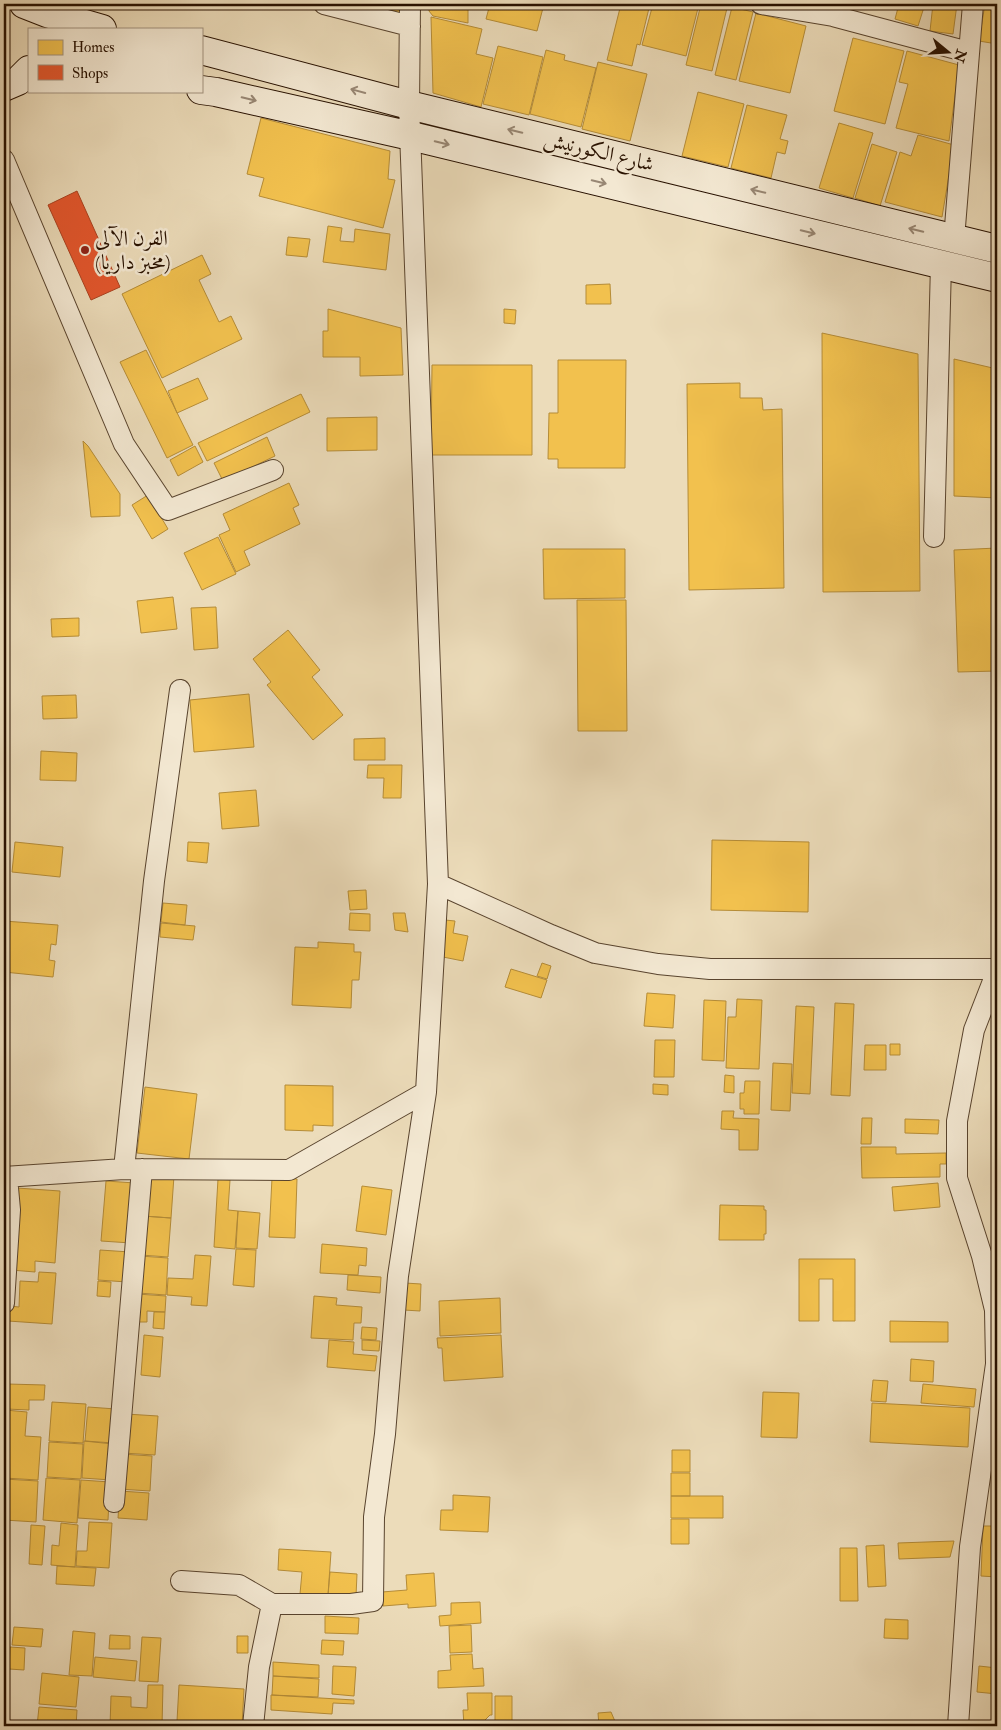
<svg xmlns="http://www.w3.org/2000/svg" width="1001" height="1730" font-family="'IM FELL Double Pica',Amiri,serif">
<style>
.homes{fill:#f2c14e;stroke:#b58c37}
.shops{fill:#e4572e;stroke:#ac4220}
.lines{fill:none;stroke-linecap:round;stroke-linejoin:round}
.minor-casing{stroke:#59442e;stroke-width:22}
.secondary-casing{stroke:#281100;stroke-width:30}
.minor{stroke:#f3e8d2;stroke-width:20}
.secondary{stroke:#f3e8d2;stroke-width:28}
.oneway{stroke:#988774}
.poi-dot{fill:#8f2418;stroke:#f3e8d2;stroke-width:2}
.labels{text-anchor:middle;stroke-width:5;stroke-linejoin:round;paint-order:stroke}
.street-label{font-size:21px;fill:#281100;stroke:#f3e8d2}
.poi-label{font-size:21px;fill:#281100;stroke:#f3e8d2;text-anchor:start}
</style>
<rect width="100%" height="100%" fill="#ecdcba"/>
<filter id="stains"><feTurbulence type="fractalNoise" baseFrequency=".004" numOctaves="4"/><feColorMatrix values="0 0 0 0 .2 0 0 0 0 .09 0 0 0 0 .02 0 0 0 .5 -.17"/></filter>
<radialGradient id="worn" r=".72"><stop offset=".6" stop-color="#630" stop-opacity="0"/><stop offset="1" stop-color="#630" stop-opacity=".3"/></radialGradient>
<!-- homes -->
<path class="homes" d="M357,4H402V14Z
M429,4H468V23L433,16L429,11Z
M490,4H544L537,31L486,19Z
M621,4H650L640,45L637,44L632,66L607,60Z
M653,4H699L686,56L642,45Z
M701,4H709L727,8L712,71L686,65Z
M899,4H925L918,26L895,19Z
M933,4H957L953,34L930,31Z
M985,4H997V44L979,41Z
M732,7L753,12L736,80L715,75Z
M756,13L806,26L790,93L739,81Z
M431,17L482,29L476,54L493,58L481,107L433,93Z
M853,38L904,51L885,124L834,111Z
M498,46L543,57L529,115L483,104Z
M546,50L565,55L564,60L596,68L581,127L530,114Z
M907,51L959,65L949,141L896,128L908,84L899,82Z
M598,62L647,74L630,141L582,129Z
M698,92L744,104L728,167L682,156Z
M747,105L787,115L780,139L788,141L785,154L777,152L771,178L731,168Z
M261,118L390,151L388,179L395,180L383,228L259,196L264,178L247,174Z
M839,123L873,133L853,198L819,188Z
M918,135L954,145L942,217L885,202L900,152L911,156Z
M872,144L897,152L880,206L855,198Z
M328,226L342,228L340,241L354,242L355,229L390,234L386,270L323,262Z
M288,237L310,239L307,257L286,255Z
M202,255L211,274L199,280L219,322L231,316L242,339L162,378L122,294Z
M610,284L611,304H586V285Z
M328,309L401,328L403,375L360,376V357H323V331H328Z
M504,309L516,310L515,324L504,323Z
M822,333L918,354L920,591L823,592Z
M146,350L193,445L167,458L120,362Z
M954,359L997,369V498L954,496Z
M558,360H626L625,468H558V459H548L549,413H558Z
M432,365H532V455H431Z
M198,378L208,399L177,413L168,391Z
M740,383V398H762L763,410L782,409L784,588L689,590L687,384Z
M301,394L310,412L207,461L198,443Z
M377,417V450L327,451V418Z
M267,437L275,456L223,481L214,463Z
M83,441L88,446L120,494V516L91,517Z
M195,446L203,462L178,476L170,460Z
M289,483L299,505L293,508L300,524L244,551L250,565L236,572L219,535L230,530L223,514Z
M148,495L168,529L152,539L132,505Z
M218,537L236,574L202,590L184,553Z
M997,548V671L958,672L954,550Z
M543,549H625V598L544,599Z
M173,597L177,629L141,633L137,601Z
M577,600H626L627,731H578Z
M216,607L218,648L194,650L191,608Z
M79,618V636L52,637L51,619Z
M288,630L320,670L312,677L343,715L313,740L267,685L271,682L253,659Z
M249,694L254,747L194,752L190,700Z
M76,695L77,718L43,719L42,696Z
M385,738V760H354V739Z
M41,751L77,753L76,781L40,780Z
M368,765H402L401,798H383L384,778H367Z
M256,790L259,826L222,829L219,793Z
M712,840L809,842L808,912L711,910Z
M15,842L63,847L60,877L12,872Z
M188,842L209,843L207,863L187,861Z
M366,890L367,909L350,910L348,891Z
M163,903L187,905L185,925L161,922Z
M350,913L370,914V931L349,930Z
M393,913H405L408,932L395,930Z
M445,920L455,921L453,933L468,936L463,961L443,957Z
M4,921L58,925L56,945L51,944L49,960L55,961L53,977L4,972Z
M161,923L195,926L193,940L160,937Z
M318,942L354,944V952H361L359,980H352L351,1008L292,1005L295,947L318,948Z
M542,963L551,966L547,979L537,976Z
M511,969L547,980L541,998L505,987Z
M647,993L675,995L673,1028L644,1026Z
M737,999L762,1000L759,1069L726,1068L728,1017H736Z
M704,1000L726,1001L724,1061L702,1060Z
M835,1003L854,1004L850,1096L831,1095Z
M796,1006L814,1007L810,1094L792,1093Z
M655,1040H675L674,1077H654Z
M890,1044H900V1055H890Z
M865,1045H886V1070H864Z
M773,1063L792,1064L790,1111L771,1110Z
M725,1075L734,1076V1093L724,1092Z
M745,1081H760L759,1114H744V1109H740V1093H744Z
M653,1084L668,1085V1095L653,1094Z
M285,1085L333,1086V1126L313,1125V1131L285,1130Z
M145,1087L197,1094L189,1159L137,1153Z
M722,1111H734L733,1118L759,1119L758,1150H739V1130L721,1129Z
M862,1118H872L871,1144H861Z
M905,1119L939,1120L938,1134L905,1133Z
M861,1147H896V1154L946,1153V1164H940V1177L862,1178Z
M146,1174L174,1176L171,1218L143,1216Z
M272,1178L297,1179L295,1238L269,1237Z
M218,1179L230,1180L228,1210L238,1211L235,1249L214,1247Z
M106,1181L135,1183L131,1243L101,1241Z
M938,1183L940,1207L894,1211L892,1187Z
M362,1186L392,1190L386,1235L356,1231Z
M17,1188L60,1191L55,1263L35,1261V1272L11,1270Z
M720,1205L764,1206V1210H766V1234H764V1240H719Z
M238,1211L260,1213L257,1249L236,1248Z
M143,1216L171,1218L168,1257L141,1255Z
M322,1244L367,1248L366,1266L359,1265L358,1275L320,1273Z
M236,1249L256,1250L254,1287L233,1285Z
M100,1250L130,1252L127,1282L98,1280Z
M195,1255L211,1256L207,1306L191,1305L192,1297L167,1295L168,1278L193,1279Z
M140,1256L168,1258L166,1295L138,1293Z
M799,1259H855V1321H833V1279H819V1321H799Z
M39,1272L56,1273L52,1324L8,1321L9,1306L19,1307L20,1281L38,1282Z
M348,1275L381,1277L380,1293L347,1290Z
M98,1281L111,1282L110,1297L97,1296Z
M405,1283L421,1284L420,1311L404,1310Z
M137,1294L166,1296L165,1312L147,1311V1322H135Z
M314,1296L337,1298L336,1305L362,1307L361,1323H354L353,1340L311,1338Z
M500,1298L501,1333L440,1336L439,1301Z
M154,1312H165L164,1329L153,1328Z
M890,1321L948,1322V1342H890Z
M362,1327L377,1328L376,1340L361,1339Z
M144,1335L163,1337L160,1377L141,1375Z
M501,1335L503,1377L444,1381L442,1348H438L437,1338Z
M329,1340L354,1342L353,1354L377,1356L375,1371L327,1367Z
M362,1340L380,1341L379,1351L362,1350Z
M911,1359L934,1361L933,1382L910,1381Z
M873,1380L888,1381L886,1402L871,1401Z
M7,1384L45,1385L44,1400H29V1410L6,1409Z
M923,1384L976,1389L974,1407L921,1403Z
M763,1392L799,1393L797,1438L761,1437Z
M52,1402L86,1404L83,1443L49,1441Z
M872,1403L970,1408L968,1447L870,1442Z
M88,1407L116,1409L113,1443L85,1441Z
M5,1410L27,1412L25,1436L41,1437L38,1480L4,1478Z
M126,1414L158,1416L155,1455L123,1453Z
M84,1441L113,1444L111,1480L82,1478Z
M49,1442L83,1444L81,1479L47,1477Z
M672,1450H690V1472H672Z
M121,1454L152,1456L150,1491L119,1489Z
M671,1473H690V1496H671Z
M46,1478L80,1480L77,1523L43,1520Z
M4,1479L38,1481L36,1522L4,1520Z
M81,1480L110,1482L108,1520L78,1518Z
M120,1491L149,1493L147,1520L118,1518Z
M453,1495L490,1497L488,1532L440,1530L441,1510H453Z
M671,1496H723V1518H671Z
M671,1519H689V1544H671Z
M89,1522L112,1523L109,1568L76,1566L77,1551H87Z
M61,1523L78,1525L75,1567L51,1565L52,1545L59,1546Z
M31,1525L45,1526L42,1565L29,1564Z
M983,1526H997V1577L981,1576Z
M954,1541L950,1557L899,1559L898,1543Z
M884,1545L886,1586L868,1587L866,1546Z
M840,1548H857L858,1601H840Z
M279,1549L331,1552L328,1595L300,1594L302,1572L278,1570Z
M57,1566L96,1568L94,1586L56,1584Z
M330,1572L357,1574L356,1596L328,1595Z
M434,1573L436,1606L408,1608V1604L383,1606L382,1592L407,1590L406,1575Z
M480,1602L481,1623L440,1626L439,1616L451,1615V1603Z
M325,1616L359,1618L358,1634L325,1633Z
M885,1619L908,1620V1639L884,1638Z
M471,1625L472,1652L450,1653L449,1626Z
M14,1627L43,1629L41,1647L12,1645Z
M73,1631L95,1633L92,1676L69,1675Z
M110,1635L130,1636V1649H109Z
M237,1636H248V1653H237Z
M142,1637L161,1638L158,1682L139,1681Z
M322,1640L344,1641L343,1655L321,1654Z
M10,1647L25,1648L24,1670L9,1669Z
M472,1654L473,1669L483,1668L484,1686L438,1688V1671L451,1670L450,1655Z
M95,1657L137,1661L135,1681L93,1677Z
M273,1662L319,1665V1678L273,1676Z
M333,1666L356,1667L354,1696L332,1694Z
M979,1666L997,1668V1694L977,1692Z
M42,1673L79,1677L76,1707L39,1704Z
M273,1676L319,1679L318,1697L272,1695Z
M148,1685H163L162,1726H110L111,1696L131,1697V1707L147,1708Z
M179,1685L244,1689L242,1726H190V1722L177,1721Z
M467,1693H492V1715H490L479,1726H464L463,1710H468Z
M271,1695L354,1700V1704L333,1703L332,1714L271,1710Z
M495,1696H512V1726H495Z
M39,1707L77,1710L76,1726H37Z
M611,1712L617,1726H599L598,1713Z"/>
<!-- shops -->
<path class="shops" d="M77,191L120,287L91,300L48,205Z"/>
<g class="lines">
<defs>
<path id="minor" d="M324,4L410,26
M410,4L409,105L438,884L551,935L595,953L658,964L710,969H997
M761,4L833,16L968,52
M4,160L124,444L168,510L273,470
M954,239L973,4
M934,537L941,264
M124,1169L154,881L180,690
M4,1177L124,1169L289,1170L426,1092L438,884
M4,1303L10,1210L7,1177
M114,1502L142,1169
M181,1581L239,1585L272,1604
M253,1726L259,1667L272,1604H351L373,1601L374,1517L385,1434L398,1276L426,1092
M958,1726L970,1547L996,1364L995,1310L982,1256L957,1178V1121L974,1030L997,971"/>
<path id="secondary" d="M24,4L47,13L102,29
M201,50L409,105L997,249
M4,87L18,81L29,70
M201,90L216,92L411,136L997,278"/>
</defs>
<!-- minor casing -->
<use href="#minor" class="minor-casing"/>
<!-- secondary casing -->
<use href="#secondary" class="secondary-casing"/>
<!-- minor -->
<use href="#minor" class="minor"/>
<!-- secondary -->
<use href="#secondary" class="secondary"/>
</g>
<!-- one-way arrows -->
<defs><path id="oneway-shaft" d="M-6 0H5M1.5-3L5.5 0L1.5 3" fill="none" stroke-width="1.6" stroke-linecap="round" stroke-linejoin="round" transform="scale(1.25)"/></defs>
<g class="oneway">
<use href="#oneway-shaft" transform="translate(358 91) rotate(-165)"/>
<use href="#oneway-shaft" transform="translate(249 99) rotate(13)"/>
<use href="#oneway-shaft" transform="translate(515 131) rotate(-166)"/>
<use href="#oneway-shaft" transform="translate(442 143) rotate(14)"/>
<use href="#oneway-shaft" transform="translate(599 182) rotate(14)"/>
<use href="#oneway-shaft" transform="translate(758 191) rotate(-166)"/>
<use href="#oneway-shaft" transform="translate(916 230) rotate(-166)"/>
<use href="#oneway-shaft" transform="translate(808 232) rotate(14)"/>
</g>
<!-- markers -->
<circle class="poi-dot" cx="85" cy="250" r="5"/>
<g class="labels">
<!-- street labels -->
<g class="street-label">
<text transform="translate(599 151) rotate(14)" y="7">شارع الكورنيش</text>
</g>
<!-- poi labels -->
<g class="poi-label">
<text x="95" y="245">الفرن الآلي<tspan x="95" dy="24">(مخبز داريا)</tspan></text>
</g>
</g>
<!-- margin -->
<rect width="1001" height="1730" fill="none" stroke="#ecdcba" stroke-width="20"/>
<rect x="5" y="5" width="991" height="1720" fill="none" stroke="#281100" stroke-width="2.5"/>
<rect x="10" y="10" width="981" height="1710" fill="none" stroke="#281100"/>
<!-- legend -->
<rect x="28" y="28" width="175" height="65" fill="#f3e8d2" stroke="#a2927e"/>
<rect x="38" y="40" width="25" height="15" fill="#f2c14e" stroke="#a2927e"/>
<text x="72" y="52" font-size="15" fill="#281100">Homes</text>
<rect x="38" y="65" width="25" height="15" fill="#e4572e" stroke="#a2927e"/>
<text x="72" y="78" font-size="15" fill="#281100">Shops</text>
<!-- north arrow -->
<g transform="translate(948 52) rotate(108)" stroke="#f3e8d2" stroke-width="4" paint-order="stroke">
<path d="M0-4L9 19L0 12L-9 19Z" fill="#281100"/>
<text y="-8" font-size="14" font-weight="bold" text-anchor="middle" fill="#281100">N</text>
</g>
<rect width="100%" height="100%" filter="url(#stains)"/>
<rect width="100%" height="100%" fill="url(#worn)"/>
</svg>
